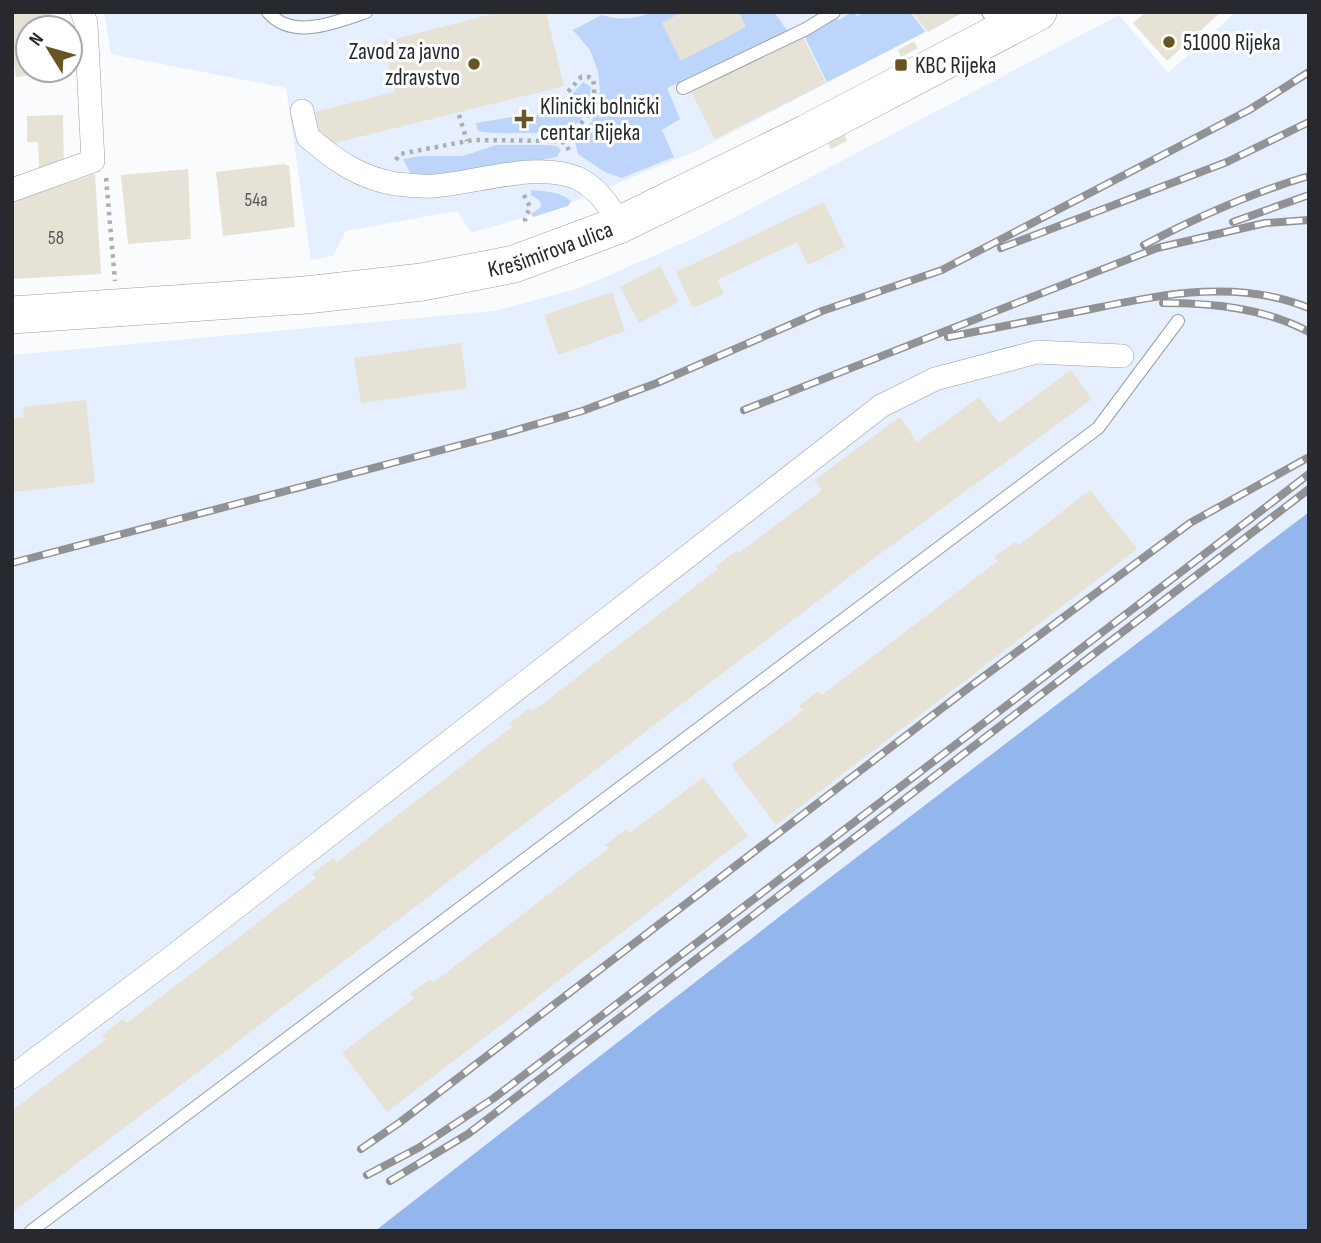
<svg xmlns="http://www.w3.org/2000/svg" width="1321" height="1243" font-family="'Sofia Sans Condensed',sans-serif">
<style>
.built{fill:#e6effd}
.green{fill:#bdd5fa}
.water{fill:#93b6ec}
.building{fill:#e6e2d6}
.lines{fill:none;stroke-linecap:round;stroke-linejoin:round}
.lane-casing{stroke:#989fa9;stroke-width:14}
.street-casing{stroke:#989fa9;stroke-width:24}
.primary-casing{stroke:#989fa9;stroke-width:38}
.path{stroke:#adaeb1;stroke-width:4.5;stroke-dasharray:3.5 5;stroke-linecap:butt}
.lane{stroke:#fff;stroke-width:12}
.street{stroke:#fff;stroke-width:23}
.primary{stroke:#fff;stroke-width:37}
.rail-casing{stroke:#909295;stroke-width:8}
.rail{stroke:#fff;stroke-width:5;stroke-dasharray:16;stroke-linecap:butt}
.poi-dot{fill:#675624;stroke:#fff;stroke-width:2.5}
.labels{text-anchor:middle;stroke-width:6;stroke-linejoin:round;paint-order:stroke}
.number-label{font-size:19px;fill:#575758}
.poi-label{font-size:23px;fill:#27292e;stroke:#fff;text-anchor:start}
.street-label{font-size:23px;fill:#27292e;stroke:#fff}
</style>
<rect width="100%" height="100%" fill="#fafbfd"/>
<!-- built -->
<path class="built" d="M104,12H964L696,151L563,206L471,233L457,211L346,231L333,256L311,260L286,88L111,54Z
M1236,12H1309V513L375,1231H12V355L494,311L580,288L699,236L1119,15L1168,73Z"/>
<!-- green -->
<path class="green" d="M653,12H774L789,33L667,88L680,119L662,130L674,157L622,178L605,172L578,154L575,142L592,121L600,91L598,71L590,50L573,30L602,15C619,21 636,19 653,12Z
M852,12L857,16L865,12H910L925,32L827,82L804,35L832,17L839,20Z
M583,82L591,87C586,131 566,134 527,133C510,133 494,134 478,131L476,123L518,116L548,115L559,109Z
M496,145H548L557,146L561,150L557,157L476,173L412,177L403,159L421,156H463Z
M531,190C544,191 562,192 571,201L568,206L533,217L531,214L540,208L541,205L539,200L531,195Z"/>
<!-- water -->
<path class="water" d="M1309,512V1231H375L806,896Z"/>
<!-- building -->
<path class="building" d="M12,12H50L52,28H28V70L56,72L16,77L12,52Z
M500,12H546L564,86L323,146L315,112L395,92L383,42Z
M682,12H739L746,27L681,61L662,23Z
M913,12H964L928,32Z
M1146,12H1221L1167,61L1133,23Z
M802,35L826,83L715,139L691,91Z
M914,41L918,48L901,57L898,50Z
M63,115L64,168H39L38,142H27V116Z
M844,134L847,141L831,149L827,142Z
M284,164L289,166L295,227L223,236L216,172Z
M188,169L191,239L128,244L121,175Z
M95,174L101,274L12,279V201Z
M824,202L845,247L808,265L797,242L717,280L724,294L693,308L676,272Z
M660,266L679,302L639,323L620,287Z
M612,292L625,331L558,355L544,315Z
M461,343L467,388L361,403L354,358Z
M1071,370L1092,399L873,559L12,1213V1111L106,1039L102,1035L123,1019L127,1023L316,878L312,874L333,858L337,862L512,727L509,724L530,708L533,711L718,569L715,567L736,551L739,553L822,490L814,480L900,417L917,442L979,397L999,423Z
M86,400L95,483L12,492V418L24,417L23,407Z
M1090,490L1137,549L776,825L731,765L803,710L799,706L818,691L822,695L998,561L994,557L1015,542L1019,545Z
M703,777L748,836L387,1112L342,1053L414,998L410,994L430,979L433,983L609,848L605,845L626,829L630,833Z"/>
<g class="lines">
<defs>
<path id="lane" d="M268,12C292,41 337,22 366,12
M988,12L999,30
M683,88L806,29L834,12
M31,1231L1098,428L1178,321"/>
<path id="street" d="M302,111L308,137C336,161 360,178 396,184C408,185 422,187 434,186C476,183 536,161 577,178C596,187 611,206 619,225
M12,190L93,161L86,23L82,12
M12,1077L167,961L881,406L935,379L1037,352L1122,356"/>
<g id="primary">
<path id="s1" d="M12,315L306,295L422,282L514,264L619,225L807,133L1038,12"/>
</g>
</defs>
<!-- lane casing -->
<use href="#lane" class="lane-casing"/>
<!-- street casing -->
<use href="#street" class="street-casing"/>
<!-- primary casing -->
<use href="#primary" class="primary-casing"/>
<!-- path -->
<path class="path" d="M459,115L467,141
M563,142C581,125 599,107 593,79L589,77H581L567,93
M396,160L400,154L473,140L560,141L565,143L571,154
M106,178L115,281
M524,195L530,207L525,219L526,223"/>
<!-- lane -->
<use href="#lane" class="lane"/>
<!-- street -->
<use href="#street" class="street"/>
<!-- primary -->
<use href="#primary" class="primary"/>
<defs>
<path id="rail" d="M1233,222L1309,195
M1144,245C1197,217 1251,193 1309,176
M1001,248L1227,162L1309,122
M1163,303C1212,303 1265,308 1309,332
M948,337C994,328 1040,319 1086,310C1161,295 1235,278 1309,308
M744,410L1157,248L1265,223L1309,220
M12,563L506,433L582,411L657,383L822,311L942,270L1249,110L1309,72
M361,1149L399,1123L971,686L1190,523L1309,457
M367,1175L420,1147L494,1098L1309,474
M390,1181L468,1134L1309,489"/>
</defs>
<!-- rail casing -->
<use href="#rail" class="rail-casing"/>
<!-- rail -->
<use href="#rail" class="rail"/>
</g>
<!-- markers -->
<g class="poi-dot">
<circle cx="1169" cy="42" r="7"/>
<circle cx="474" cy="64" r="7"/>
<rect x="894" y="58" width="14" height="14" rx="3.5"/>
<path d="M520.5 108.5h7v7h7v7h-7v7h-7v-7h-7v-7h7z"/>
</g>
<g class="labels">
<!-- number labels -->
<g class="number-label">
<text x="256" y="206">54a</text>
<text x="56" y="244">58</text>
</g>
<!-- poi labels -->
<g class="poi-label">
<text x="1183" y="50">51000 Rijeka</text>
<text x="460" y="59" text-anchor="end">Zavod za javno<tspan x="460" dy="26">zdravstvo</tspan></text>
<text x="915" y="73">KBC Rijeka</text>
<text x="540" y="114">Klinički bolnički<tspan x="540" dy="26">centar Rijeka</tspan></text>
</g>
<!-- street labels -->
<g class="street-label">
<text dy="8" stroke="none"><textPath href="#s1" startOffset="544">Krešimirova ulica</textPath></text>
</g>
</g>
<!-- border -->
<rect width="1321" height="1243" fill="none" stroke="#27292e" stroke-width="28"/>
<!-- north arrow -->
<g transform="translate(49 49) rotate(307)"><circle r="33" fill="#ffffff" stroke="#a9a9ab" stroke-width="2"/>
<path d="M0-5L12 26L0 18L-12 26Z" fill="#675624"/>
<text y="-10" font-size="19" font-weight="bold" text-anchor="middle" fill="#27292e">N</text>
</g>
</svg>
